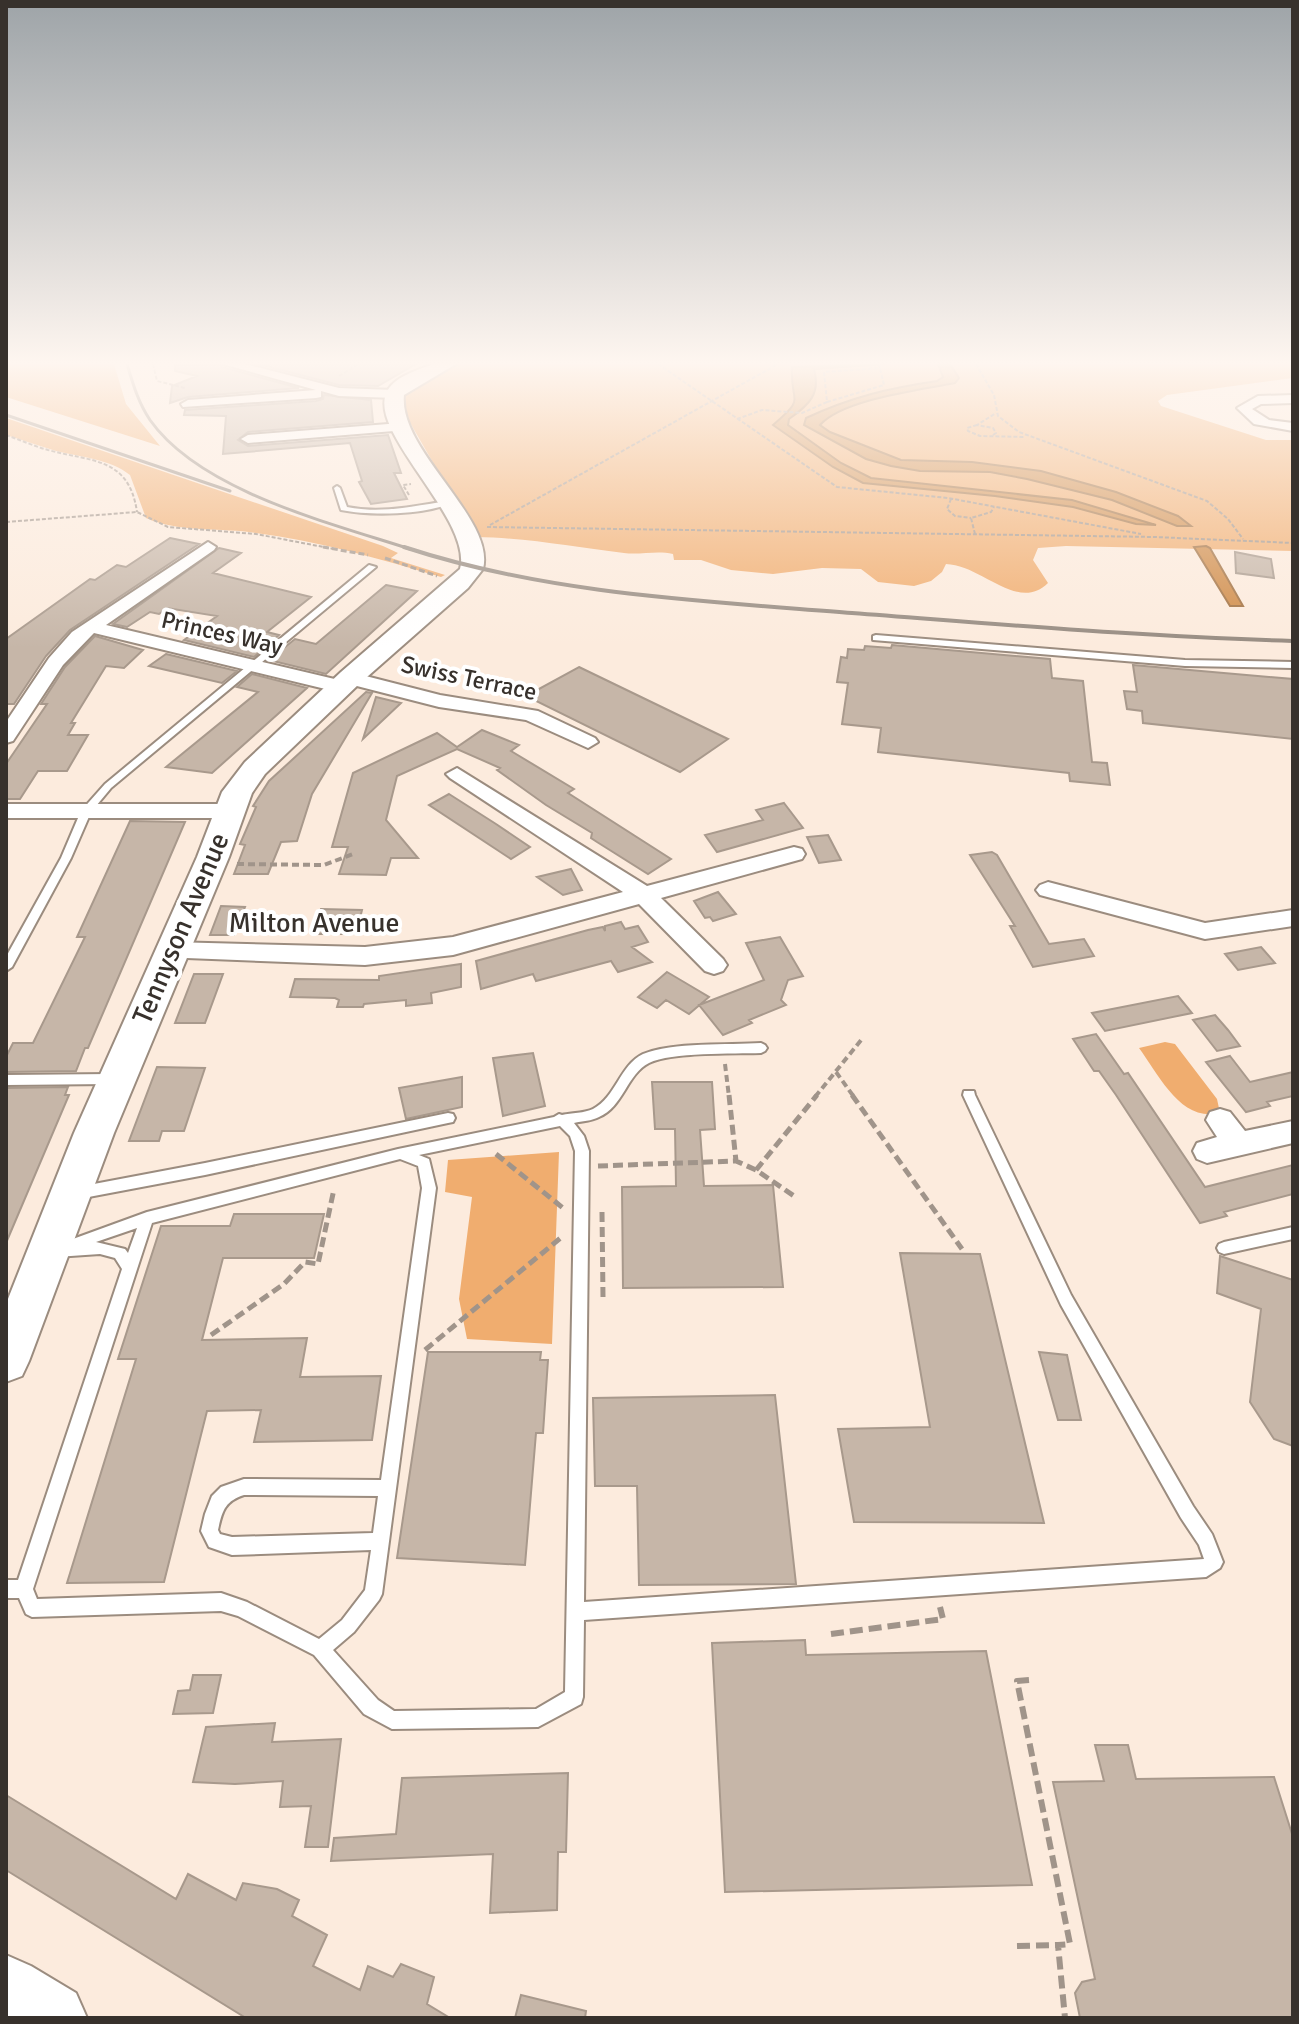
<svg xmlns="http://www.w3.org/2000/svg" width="1299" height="2024" font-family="Signika,sans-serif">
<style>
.green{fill:#f0ad6f}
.water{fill:#cf8b48;stroke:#a17040;stroke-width:2}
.building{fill:#c6b6a8;stroke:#a8998c;stroke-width:2}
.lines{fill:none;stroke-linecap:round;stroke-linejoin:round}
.lane-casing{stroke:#9b8c7f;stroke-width:4}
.street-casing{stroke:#9b8c7f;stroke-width:4}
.secondary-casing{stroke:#9b8c7f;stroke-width:4}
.primary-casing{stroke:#9b8c7f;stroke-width:4}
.path-far4{stroke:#a0948a;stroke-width:2;stroke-dasharray:4 2;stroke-linecap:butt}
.path-far3{stroke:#a0948a;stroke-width:3;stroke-dasharray:6 3;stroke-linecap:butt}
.path-far2{stroke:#a0948a;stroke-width:4;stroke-dasharray:7 4;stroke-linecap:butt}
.path-far1{stroke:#a0948a;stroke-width:5;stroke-dasharray:10 5;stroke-linecap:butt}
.path{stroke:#a0948a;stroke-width:6;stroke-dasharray:13 6;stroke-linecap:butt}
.lane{fill:#fff;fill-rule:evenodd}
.street{fill:#fff;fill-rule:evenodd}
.secondary{fill:#fff;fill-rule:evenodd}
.primary{fill:#fff;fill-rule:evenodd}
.rail-far1{stroke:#978c82;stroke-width:3}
.rail{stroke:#978c82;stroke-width:4}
.labels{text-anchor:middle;stroke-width:8;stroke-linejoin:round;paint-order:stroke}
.far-street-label{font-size:24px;fill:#37312c;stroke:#fff}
.street-label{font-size:28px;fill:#37312c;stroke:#fff}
</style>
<rect width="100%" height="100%" fill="#fcebdd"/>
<!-- green -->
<path class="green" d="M6,364H114L126,404L160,446L6,397Z
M457,364H1293V378L1167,395L1158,401L1161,406L1266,440H1293V551L1066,546L1038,548L1033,560L1048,583C1018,613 982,565 946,564L942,572L931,581L914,586L878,582L861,569L822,568L773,574L731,570L701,560H674L673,554C657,550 641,555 624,553C572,547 530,538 476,537L405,414C404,408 400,400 404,395C415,381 442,371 457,364Z
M6,418L383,546L398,553L391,558L445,575L441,577C378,558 315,540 249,532C215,528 178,532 146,518L130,475C110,459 80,457 56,451C39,446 23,440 6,435Z
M1165,1042L1175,1044L1217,1099L1220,1113C1181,1123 1159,1075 1139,1048Z
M559,1152L552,1344L467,1339L459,1299L472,1197L445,1192L448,1160Z"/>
<!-- water -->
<path class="water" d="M885,364L814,369C821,394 809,405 789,419L788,425L841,463L871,478L1072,500L1156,525L1136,524L1073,507L995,496L863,483L833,467L773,425C807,396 790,405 792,367Z
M938,364H950L959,378L955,383C921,390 843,399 820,425L830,432L901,460L972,462L1041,471L1116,492L1178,516L1191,526H1177L1112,500L1027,479L990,472L920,471L891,466L866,459L804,425L806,418C851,397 889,388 937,381L943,377Z
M1206,546L1210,548L1243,606H1230L1194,547Z"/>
<!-- building -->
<path class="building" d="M220,364L222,367L299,388L188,397L170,403L172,386L197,376L175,371V365Z
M258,364H416L378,386L339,385Z
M324,395L371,400L373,422L248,432L238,440L248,446L388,435L401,473H394L407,499L371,504L359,482L362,481L350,443L223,454L226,416L184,415L185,410L316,401L323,399Z
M170,538L199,544L70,630L46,656L14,704H6V639L90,579L95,580L117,565L126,567Z
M219,548L241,553L213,573L311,597L267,632L279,635L254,657L184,640L217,616L167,608L159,614L150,612L127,627L113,624Z
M1235,552L1271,559L1274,578L1236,573Z
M386,585L417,591L326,674L269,660L295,639L316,644Z
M95,636L143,650L124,668L106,666L71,723H75L68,735H88L67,771H38L20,799H6V764L47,704H41L65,667Z
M892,645L1050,659L1052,678L1083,681L1092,762L1107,763L1110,785L1070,781L1069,773L878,752L881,728L842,724L848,683L837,682L841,657L847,658L848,649L864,650L865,646L891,648Z
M166,654L237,671L222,683L149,666Z
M1133,665L1293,679V739L1143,723L1142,711L1127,709L1124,691L1137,692Z
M579,667L728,739L680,772L526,696Z
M252,674L307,688L212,773L166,767L258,692L237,687Z
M366,692L372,693L312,794L297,841L281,842L268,874H234L245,845L240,844L256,807L253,806L269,781Z
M376,697L401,703L363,739Z
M482,730L519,745L511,751L574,789L568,793L671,859L648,874L597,842L591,838L592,833L546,805L497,770L500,768L457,749L397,776L386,820L418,858H391L386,875L339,874L348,847H332L353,773L437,733L457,747Z
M449,794L496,824L530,847L511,859L429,805Z
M784,803L803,828L717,852L705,835L763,820L756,810Z
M130,821L185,822L88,1048H85L76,1071L6,1072V1057L13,1043H33L85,937H77Z
M828,835L841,860L819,863L807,837Z
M992,852L997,855L1049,944L1084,939L1094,956L1033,967L1010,926H1015L970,855Z
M571,869L582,890L563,895L537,877Z
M718,892L736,914L713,921L710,917L705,918L694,901Z
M221,906L245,907L234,935H210Z
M321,909L362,910L356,934H313Z
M621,922L625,929L638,926L648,942L632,947L652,962L618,972L611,961L536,981L533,974L481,989L476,961L588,930L603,927L605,931V926Z
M780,937L803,976L788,980L781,1000L786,1005L749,1020L752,1023L723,1035L699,1005L764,980L746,943Z
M1261,947L1275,963L1238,970L1225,954Z
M461,964V987L431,993L432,1003L406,1006V1000L364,1004L363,1007H337L339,1000L335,998L290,997L295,979L379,980V976Z
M667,972L689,985L709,997L689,1014L666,1000L657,1008L638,997Z
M194,974H223L205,1023H175Z
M1178,996L1192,1013L1105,1031L1092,1013Z
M1215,1015L1228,1030L1240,1046L1217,1051L1193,1020Z
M1096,1034L1124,1074L1128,1073L1205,1187L1293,1165V1194L1224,1212L1227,1216L1200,1223L1116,1095L1099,1071H1094L1073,1039Z
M533,1053L545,1106L503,1116L493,1058Z
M1230,1056L1250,1082L1293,1072V1096L1267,1102L1270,1106L1246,1112L1206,1062Z
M157,1067L205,1068L184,1131H162L159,1141H129Z
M462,1077V1107L406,1119L399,1088Z
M652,1082H712L715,1129L700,1130L704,1186L773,1185L783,1287L623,1288L622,1187L676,1186L675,1129H655Z
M68,1087L65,1095H69L6,1243V1088Z
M234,1214H324L314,1258H223L202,1340L307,1338L300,1377L381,1376L372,1440L254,1442L261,1410L207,1411L164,1582L67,1583L136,1359H118L161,1226H230Z
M900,1253L980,1254L1044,1523L854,1522L838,1429L930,1427Z
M1220,1256L1293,1280V1446L1274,1439L1250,1402L1261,1309L1217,1293Z
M428,1352H541L540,1360H548L543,1433H536L525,1565L397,1558Z
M1039,1352L1067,1355L1081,1420H1058Z
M775,1395L796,1584L639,1585L637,1486H595L593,1398Z
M805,1640L806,1655L986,1651L1032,1885L725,1892L712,1643Z
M193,1675H221L213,1713L173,1714L178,1691L190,1690Z
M275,1723L272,1742L341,1739L328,1847H305L311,1806L280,1807L283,1781L235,1784L193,1782L206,1727Z
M1095,1745H1128L1136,1779L1274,1777L1293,1837V2018H1080L1075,1993L1082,1982L1095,1979L1053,1782L1104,1781Z
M568,1773L566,1852H558L557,1910L490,1913L493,1854L331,1861L334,1838L396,1834L402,1778Z
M6,1795L176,1899L188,1874L236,1900L243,1883L277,1889L299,1900L292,1916L327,1935L313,1966L360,1990L368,1966L393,1977L401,1964L434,1977L427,2004L450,2018H246L6,1870Z
M521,1995L586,2011L585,2018H515Z"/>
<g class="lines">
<defs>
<path id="lane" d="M337,486L340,488L347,507C381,514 414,506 447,501L451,503C424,515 371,516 341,510L334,488Z
M369,565L376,567L111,788L91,812L71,858L12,967L6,971V957L61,858L81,811L105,784Z
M876,635L1185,660L1293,662V668L1185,666L873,640V636Z
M761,1043L765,1045L767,1048L765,1051L761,1053C734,1054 671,1052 649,1063C627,1074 623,1107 599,1117C592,1121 582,1121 574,1123L584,1136L589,1151L584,1602L1204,1559L1199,1545L1181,1518L1061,1305L963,1095L964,1091H974L975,1095L1071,1295L1193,1506L1212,1534L1223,1562L1220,1568L1206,1577L584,1620L583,1697L581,1704L538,1727L392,1729L364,1714L314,1655L238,1616L221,1611L32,1617L26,1614L19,1598H6V1580H18L122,1269L115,1258L100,1254L56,1257L51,1255L49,1251L51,1247L147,1212L398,1149L554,1117L559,1114L562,1115C571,1113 585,1113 593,1109C616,1097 620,1065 643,1054C672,1042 729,1045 761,1043ZM560,1126L570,1136L575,1151L565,1692L536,1709L394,1711L378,1700L333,1650L354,1632L379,1600L382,1594L436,1188L429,1159L419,1155ZM400,1159L418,1166L422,1188L381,1480L244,1479L221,1487L212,1496L205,1514L201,1531L209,1547L232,1555L371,1550L365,1590L342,1620L319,1639L247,1602L221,1593L37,1599L33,1589L152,1223ZM137,1228L128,1253L125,1249L96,1242ZM244,1495L378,1496L373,1533L232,1537L220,1534L218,1530C222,1511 225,1501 244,1495Z
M111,1074L115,1076L117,1079L115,1082L111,1084L6,1085V1075Z
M448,1113L453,1114L455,1118L453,1122L448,1123L205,1175L78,1199L73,1197L71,1193L73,1189L78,1187L205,1163Z
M1293,1227V1239L1224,1254L1219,1252L1217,1248L1219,1244L1224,1242Z"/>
<path id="street" d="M223,364H245L339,388L395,390L402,394L395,398L339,396L321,391V397L316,398L183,407L181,404L188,400L316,390Z
M1293,395V403L1261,404L1252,409L1269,420L1293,423V431L1254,424L1237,408L1258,396Z
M401,423L406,424V430L248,443L241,439L248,435Z
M208,542L216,547L214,550L106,625L343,681L340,678L343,674L350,672L440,695L538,711L595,738L598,742L588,748L526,720L439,707L349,684L352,687L349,691L342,693L94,633L63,665L13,741L6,743V722L49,658L72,632Z
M457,768L647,886L794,847L802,849L805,854L802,859L661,898L723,959L727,965L723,971L714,974L705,971L639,904L453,955L365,965L161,957L158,951L161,945L170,942L365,947L453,937L623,892L450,778L446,774Z
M6,804H229L240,811L229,818H6Z
M1048,882L1205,923L1293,910V926L1205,939L1040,895L1036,890L1040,885Z
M1220,1109L1230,1112L1245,1131L1293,1121V1143L1207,1163L1197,1159L1193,1151L1197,1143L1217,1137L1206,1120L1210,1112Z"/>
<path id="secondary" d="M433,364H456L404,395C398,450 496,519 483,569L468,588L359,684L265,774L252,793L229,857L114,1133L29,1361L22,1376L6,1382V1304L74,1133L197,857L222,792L245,762L341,672L460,569C473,520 370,435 386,394C392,377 418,370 433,364Z"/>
<path id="primary" d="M6,1955L31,1966L76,1993L87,2018H6Z"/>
</defs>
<!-- lane casing -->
<use href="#lane" class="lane-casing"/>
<!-- street casing -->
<use href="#street" class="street-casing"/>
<!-- secondary casing -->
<use href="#secondary" class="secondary-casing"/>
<!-- primary casing -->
<use href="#primary" class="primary-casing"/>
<!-- path-far4 -->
<path class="path-far4" d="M153,364L157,381L185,388
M658,364L837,487L948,498L1141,534
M976,364L994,395L998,416L1019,432L1207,501L1228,519L1243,539
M339,376L359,364
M827,402L884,385L880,368
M737,419L762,410L802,413L827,402L824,372L880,368L879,364
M977,425L967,428L968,431L980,436L1025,437
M6,435C20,440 34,446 48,450C92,462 129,457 137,512
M993,435L996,433L993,428L977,425L996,413
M409,495L403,485L411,484
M951,499L947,509L955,516L971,518
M6,522L137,512L168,527L256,534L334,549
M490,525L778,364
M487,527L1155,537L1293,543
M975,534L971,518L991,512L994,507"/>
<!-- path-far3 -->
<path class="path-far3" d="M323,547L368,555
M385,558L437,576"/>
<!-- path-far2 -->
<path class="path-far2" d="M237,864L324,865L353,854
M725,1064L729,1097
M836,1072L854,1097
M815,1097L862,1039"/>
<!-- path-far1 -->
<path class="path-far1" d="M729,1095L736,1161
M852,1095L962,1249
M496,1154L563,1208
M598,1166L736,1161L756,1170L797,1198
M756,1170L817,1095
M602,1212L603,1297
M211,1335L284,1284L305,1262L318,1264L334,1189
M425,1350L563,1236"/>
<!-- path -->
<path class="path" d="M831,1634L943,1619L940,1607
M1029,1680L1017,1681L1070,1944L1058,1945L1065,2018
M1017,1946L1058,1945"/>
<!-- lane -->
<use href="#lane" class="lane"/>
<!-- street -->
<use href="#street" class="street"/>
<!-- secondary -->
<use href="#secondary" class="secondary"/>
<!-- primary -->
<use href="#primary" class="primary"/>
<!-- rail-far1 -->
<path class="rail-far1" d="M127,364C133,384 138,402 150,420C200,491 330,523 410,549
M6,415L230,491"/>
<!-- rail -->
<path class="rail" d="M404,547C547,594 702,601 852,613C999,624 1145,637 1293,641"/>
</g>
<!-- sky -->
<linearGradient id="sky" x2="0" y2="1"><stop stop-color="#9ea4a8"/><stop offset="0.56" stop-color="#fef6f0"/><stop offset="1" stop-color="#fef6f0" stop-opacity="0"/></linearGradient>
<rect width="1299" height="648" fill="url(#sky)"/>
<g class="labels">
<!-- far-street labels -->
<g class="far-street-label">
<text transform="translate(222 633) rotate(13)" y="8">Princes Way</text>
<text transform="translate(469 678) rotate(12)" y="8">Swiss Terrace</text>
</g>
<!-- street labels -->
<g class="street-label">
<text x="314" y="932">Milton Avenue</text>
<text transform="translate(180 928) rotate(-67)" y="10">Tennyson Avenue</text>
</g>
</g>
<!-- border -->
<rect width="1299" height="2024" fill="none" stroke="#37312c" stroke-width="16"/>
</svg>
